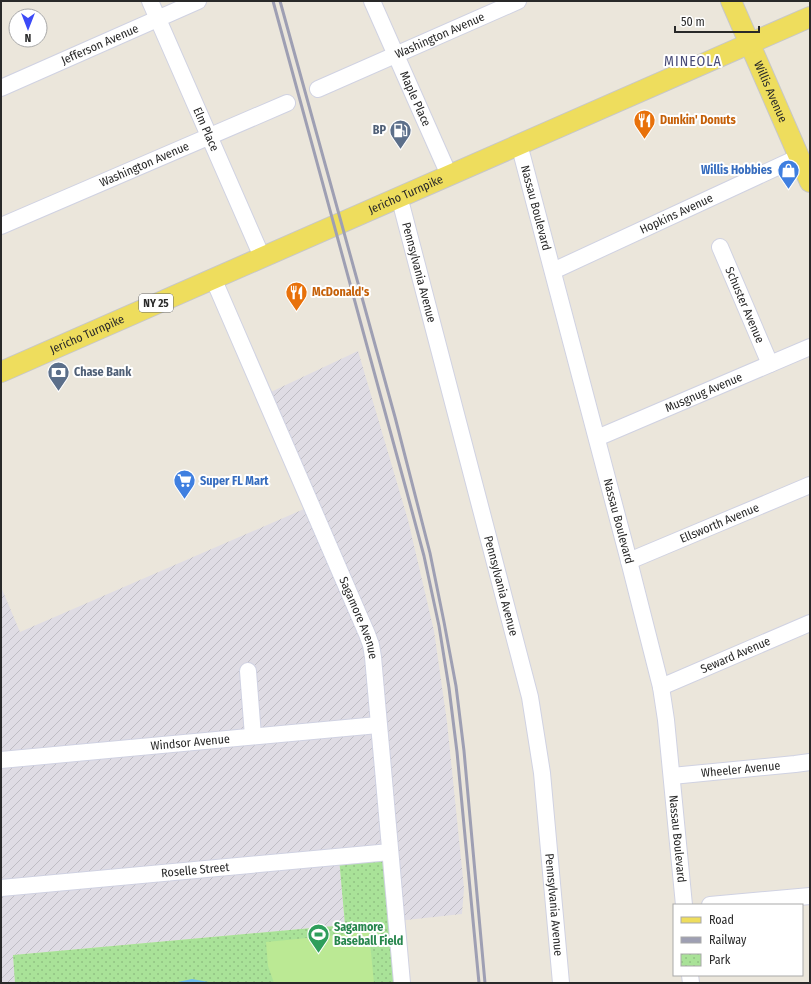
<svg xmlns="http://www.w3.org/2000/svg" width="811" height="984" font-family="'Fira Sans Condensed',sans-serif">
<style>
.industrial{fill:url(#industrial-furrows)}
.park{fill:url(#park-dots)}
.pitch{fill:#bbe994}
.water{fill:url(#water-rules)}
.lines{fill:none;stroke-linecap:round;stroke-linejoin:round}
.minor-casing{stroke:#d0d2e2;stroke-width:18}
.major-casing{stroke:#c7c7c7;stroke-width:22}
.minor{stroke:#fff;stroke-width:16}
.major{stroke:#eedd5d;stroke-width:20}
.rail{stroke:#9e9fb3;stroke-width:3}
.labels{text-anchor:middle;stroke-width:4;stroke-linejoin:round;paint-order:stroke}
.shield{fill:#fff;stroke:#696969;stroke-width:1}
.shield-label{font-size:11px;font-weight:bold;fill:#292929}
.street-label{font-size:12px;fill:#292929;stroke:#fff}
.food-label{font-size:12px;font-weight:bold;fill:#c56008;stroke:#fff;text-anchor:start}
.service-label{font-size:12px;font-weight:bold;fill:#4e5e75;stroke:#fff;text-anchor:end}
.shop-label{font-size:12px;font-weight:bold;fill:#366cbe;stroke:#fff;text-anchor:end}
.leisure-label{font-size:12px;font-weight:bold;fill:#27864d;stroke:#fff;text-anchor:start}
.quarter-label{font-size:14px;letter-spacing:1px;fill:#4a4d79;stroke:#fff}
</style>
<defs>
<pattern id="industrial-furrows" width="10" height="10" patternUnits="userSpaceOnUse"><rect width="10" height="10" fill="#dfdce4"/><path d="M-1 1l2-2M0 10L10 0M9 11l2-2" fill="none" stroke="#bfbdc4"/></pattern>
<pattern id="park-dots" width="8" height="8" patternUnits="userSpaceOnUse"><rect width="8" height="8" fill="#a9e298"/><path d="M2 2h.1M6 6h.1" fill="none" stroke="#91c283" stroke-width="1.8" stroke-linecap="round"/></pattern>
<pattern id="water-rules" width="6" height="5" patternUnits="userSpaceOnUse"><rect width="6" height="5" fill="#6fbded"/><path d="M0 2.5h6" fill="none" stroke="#60a2cb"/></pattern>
</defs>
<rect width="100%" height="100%" fill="#ebe6db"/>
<!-- industrial -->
<path class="industrial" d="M358,351L408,520L434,631L447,722L464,888L462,914L397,921L339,858L345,925L13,955L15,983H1V587L20,632L304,509L256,399Z"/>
<!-- park -->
<path class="park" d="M389,853L403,983H15L13,955L345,925L339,858Z"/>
<!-- pitch -->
<path class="pitch" d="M369,932L374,983H274L268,966L266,942Z"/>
<!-- water -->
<path class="water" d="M192,979L214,983H173Z"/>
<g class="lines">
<defs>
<g id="minor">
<path id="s1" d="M150,1L262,257"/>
<path id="s2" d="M372,1L449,175"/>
<path id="s3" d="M1,88L198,1"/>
<path id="s4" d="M318,89L518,1"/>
<path id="s5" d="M519,144L629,561L661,687L666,720L684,905"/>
<path id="s6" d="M399,196L530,697L542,773L561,983"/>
<path id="s7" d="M1,226L287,103"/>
<path id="s8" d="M720,247L770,364"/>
<path id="s9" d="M553,271L799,157"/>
<path id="s10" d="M213,278L367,634L371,645L373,657L402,983"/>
<path id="s11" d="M597,438L810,347"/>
<path id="s12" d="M629,561L810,485"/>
<path d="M248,671L253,736"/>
<path id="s13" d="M661,687L810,623"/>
<path id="s14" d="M1,760L378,725"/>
<path id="s15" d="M672,776L795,764L810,762"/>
<path id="s16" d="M1,888L390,852"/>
<path d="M710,905L810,896"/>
<path d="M690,975L691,983"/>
</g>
<g id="major">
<path id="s17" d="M731,1L810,182"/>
<path id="s18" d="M1,372L810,17"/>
</g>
</defs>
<!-- minor casing -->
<use href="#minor" class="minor-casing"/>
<!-- major casing -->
<use href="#major" class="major-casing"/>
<!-- minor -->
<use href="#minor" class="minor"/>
<!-- major -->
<use href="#major" class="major"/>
<!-- rail -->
<path class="rail" d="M273,1L406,489L424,556L439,626L449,688L457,752L479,983
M280,1L395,417L430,553L444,622L456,686L464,751L485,983"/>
</g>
<!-- icons -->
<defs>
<symbol id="restaurant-pin" viewBox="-11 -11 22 30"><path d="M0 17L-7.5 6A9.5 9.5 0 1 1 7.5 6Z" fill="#e8710a" stroke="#fff"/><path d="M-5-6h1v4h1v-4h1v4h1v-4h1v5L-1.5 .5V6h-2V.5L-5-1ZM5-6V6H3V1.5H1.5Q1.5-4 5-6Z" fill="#fff"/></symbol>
<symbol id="fuel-pin" viewBox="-11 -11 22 30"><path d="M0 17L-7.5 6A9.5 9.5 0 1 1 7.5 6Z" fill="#5c6f8a" stroke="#fff"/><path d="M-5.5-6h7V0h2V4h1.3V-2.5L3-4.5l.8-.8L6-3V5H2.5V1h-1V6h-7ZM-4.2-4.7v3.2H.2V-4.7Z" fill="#fff"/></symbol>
<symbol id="shop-pin" viewBox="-11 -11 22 30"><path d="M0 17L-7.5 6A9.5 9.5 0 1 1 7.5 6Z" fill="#3f7fe0" stroke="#fff"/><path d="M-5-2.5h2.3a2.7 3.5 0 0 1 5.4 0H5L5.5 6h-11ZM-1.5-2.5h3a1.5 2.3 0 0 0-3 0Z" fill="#fff"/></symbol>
<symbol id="bank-pin" viewBox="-11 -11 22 30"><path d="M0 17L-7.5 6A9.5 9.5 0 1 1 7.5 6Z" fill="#5c6f8a" stroke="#fff"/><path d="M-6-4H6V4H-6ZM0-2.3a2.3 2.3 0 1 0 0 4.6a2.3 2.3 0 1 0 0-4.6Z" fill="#fff"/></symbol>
<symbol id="supermarket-pin" viewBox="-11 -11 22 30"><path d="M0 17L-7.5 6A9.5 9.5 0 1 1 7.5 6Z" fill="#3f7fe0" stroke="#fff"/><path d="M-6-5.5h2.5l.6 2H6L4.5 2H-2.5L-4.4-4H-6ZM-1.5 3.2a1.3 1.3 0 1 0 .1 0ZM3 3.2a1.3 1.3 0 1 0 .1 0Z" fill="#fff"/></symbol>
<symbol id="stadium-pin" viewBox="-11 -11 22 30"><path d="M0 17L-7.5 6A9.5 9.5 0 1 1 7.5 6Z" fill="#2e9e5b" stroke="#fff"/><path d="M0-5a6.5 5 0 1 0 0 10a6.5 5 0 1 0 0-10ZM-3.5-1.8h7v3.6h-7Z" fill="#fff"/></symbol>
</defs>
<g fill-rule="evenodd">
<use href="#restaurant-pin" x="632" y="108" width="25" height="34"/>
<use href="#fuel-pin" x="388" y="118" width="25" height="34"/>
<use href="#shop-pin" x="776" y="158" width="25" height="34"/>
<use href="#restaurant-pin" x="284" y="280" width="25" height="34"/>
<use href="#bank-pin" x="46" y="360" width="25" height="34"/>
<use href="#supermarket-pin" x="172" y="468" width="25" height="34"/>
<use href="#stadium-pin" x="306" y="922" width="25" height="34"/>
</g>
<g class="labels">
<!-- shield labels -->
<rect class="shield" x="139" y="294" width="34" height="18" rx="3"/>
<g class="shield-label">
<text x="156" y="307">NY 25</text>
</g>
<!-- street labels -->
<g class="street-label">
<text dy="4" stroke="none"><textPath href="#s4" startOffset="133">Washington Avenue</textPath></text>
<text dy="4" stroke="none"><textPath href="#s3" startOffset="108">Jefferson Avenue</textPath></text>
<text dy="4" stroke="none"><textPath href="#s17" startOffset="99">Willis Avenue</textPath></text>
<text dy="4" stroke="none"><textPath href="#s2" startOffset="107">Maple Place</textPath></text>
<text dy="4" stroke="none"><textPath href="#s1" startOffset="140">Elm Place</textPath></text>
<text dy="4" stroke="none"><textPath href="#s7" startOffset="156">Washington Avenue</textPath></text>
<text dy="4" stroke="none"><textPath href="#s18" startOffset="442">Jericho Turnpike</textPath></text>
<text dy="4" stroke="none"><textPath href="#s5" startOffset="66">Nassau Boulevard</textPath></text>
<text dy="4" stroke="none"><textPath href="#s9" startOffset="136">Hopkins Avenue</textPath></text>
<text dy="4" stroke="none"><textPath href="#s6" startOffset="79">Pennsylvania Avenue</textPath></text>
<text dy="4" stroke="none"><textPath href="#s8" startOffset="63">Schuster Avenue</textPath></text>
<text dy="4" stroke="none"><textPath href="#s18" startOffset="94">Jericho Turnpike</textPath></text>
<text dy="4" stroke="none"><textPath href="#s11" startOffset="116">Musgnug Avenue</textPath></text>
<text dy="4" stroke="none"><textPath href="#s5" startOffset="390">Nassau Boulevard</textPath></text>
<text dy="4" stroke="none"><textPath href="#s12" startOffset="98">Ellsworth Avenue</textPath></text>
<text dy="4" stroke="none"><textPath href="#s6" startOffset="403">Pennsylvania Avenue</textPath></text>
<text dy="4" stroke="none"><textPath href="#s10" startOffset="370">Sagamore Avenue</textPath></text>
<text dy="4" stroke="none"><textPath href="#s13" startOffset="81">Seward Avenue</textPath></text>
<text dy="4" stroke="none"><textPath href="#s14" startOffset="190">Windsor Avenue</textPath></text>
<text dy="4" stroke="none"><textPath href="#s15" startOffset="69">Wheeler Avenue</textPath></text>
<text dy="4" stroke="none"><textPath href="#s5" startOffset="714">Nassau Boulevard</textPath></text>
<text dy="4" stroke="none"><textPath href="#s16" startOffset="195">Roselle Street</textPath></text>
<text dy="4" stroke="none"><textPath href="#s6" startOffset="727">Pennsylvania Avenue</textPath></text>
</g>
<!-- food labels -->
<g class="food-label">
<text x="660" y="124">Dunkin' Donuts</text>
<text x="312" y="296">McDonald's</text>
</g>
<!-- service labels -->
<g class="service-label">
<text x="386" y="134">BP</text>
<text x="74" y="376" text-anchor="start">Chase Bank</text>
</g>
<!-- shop labels -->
<g class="shop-label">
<text x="772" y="174">Willis Hobbies</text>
<text x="200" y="485" text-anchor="start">Super FL Mart</text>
</g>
<!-- leisure labels -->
<g class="leisure-label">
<text x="334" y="931">Sagamore<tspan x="334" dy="14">Baseball Field</tspan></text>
</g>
<!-- quarter labels -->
<g class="quarter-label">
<text x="693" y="66">MINEOLA</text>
</g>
</g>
<!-- border -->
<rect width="811" height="984" fill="none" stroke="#292929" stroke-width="4"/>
<!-- legend -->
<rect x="673" y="904" width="130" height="72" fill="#ffffff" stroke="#a9a9a9"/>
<rect x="681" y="917" width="20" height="6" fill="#eedd5d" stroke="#a9a9a9"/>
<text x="709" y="924" font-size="12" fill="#292929">Road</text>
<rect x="681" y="937" width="20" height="6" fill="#9e9fb3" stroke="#a9a9a9"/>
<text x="709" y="944" font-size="12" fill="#292929">Railway</text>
<rect x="681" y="954" width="20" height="12" fill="url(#park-dots)" stroke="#a9a9a9"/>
<text x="709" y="964" font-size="12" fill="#292929">Park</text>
<!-- north arrow -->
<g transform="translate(28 28) rotate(180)"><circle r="19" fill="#ffffff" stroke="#a9a9a9"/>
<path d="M0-3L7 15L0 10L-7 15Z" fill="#3c4af7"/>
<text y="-6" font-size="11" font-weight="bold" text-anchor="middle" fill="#292929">N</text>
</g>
<!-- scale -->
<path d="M675 26v6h84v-6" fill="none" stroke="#292929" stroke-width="2"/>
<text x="681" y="26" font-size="12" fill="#292929" stroke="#ffffff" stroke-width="3" paint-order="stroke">50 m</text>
</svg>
